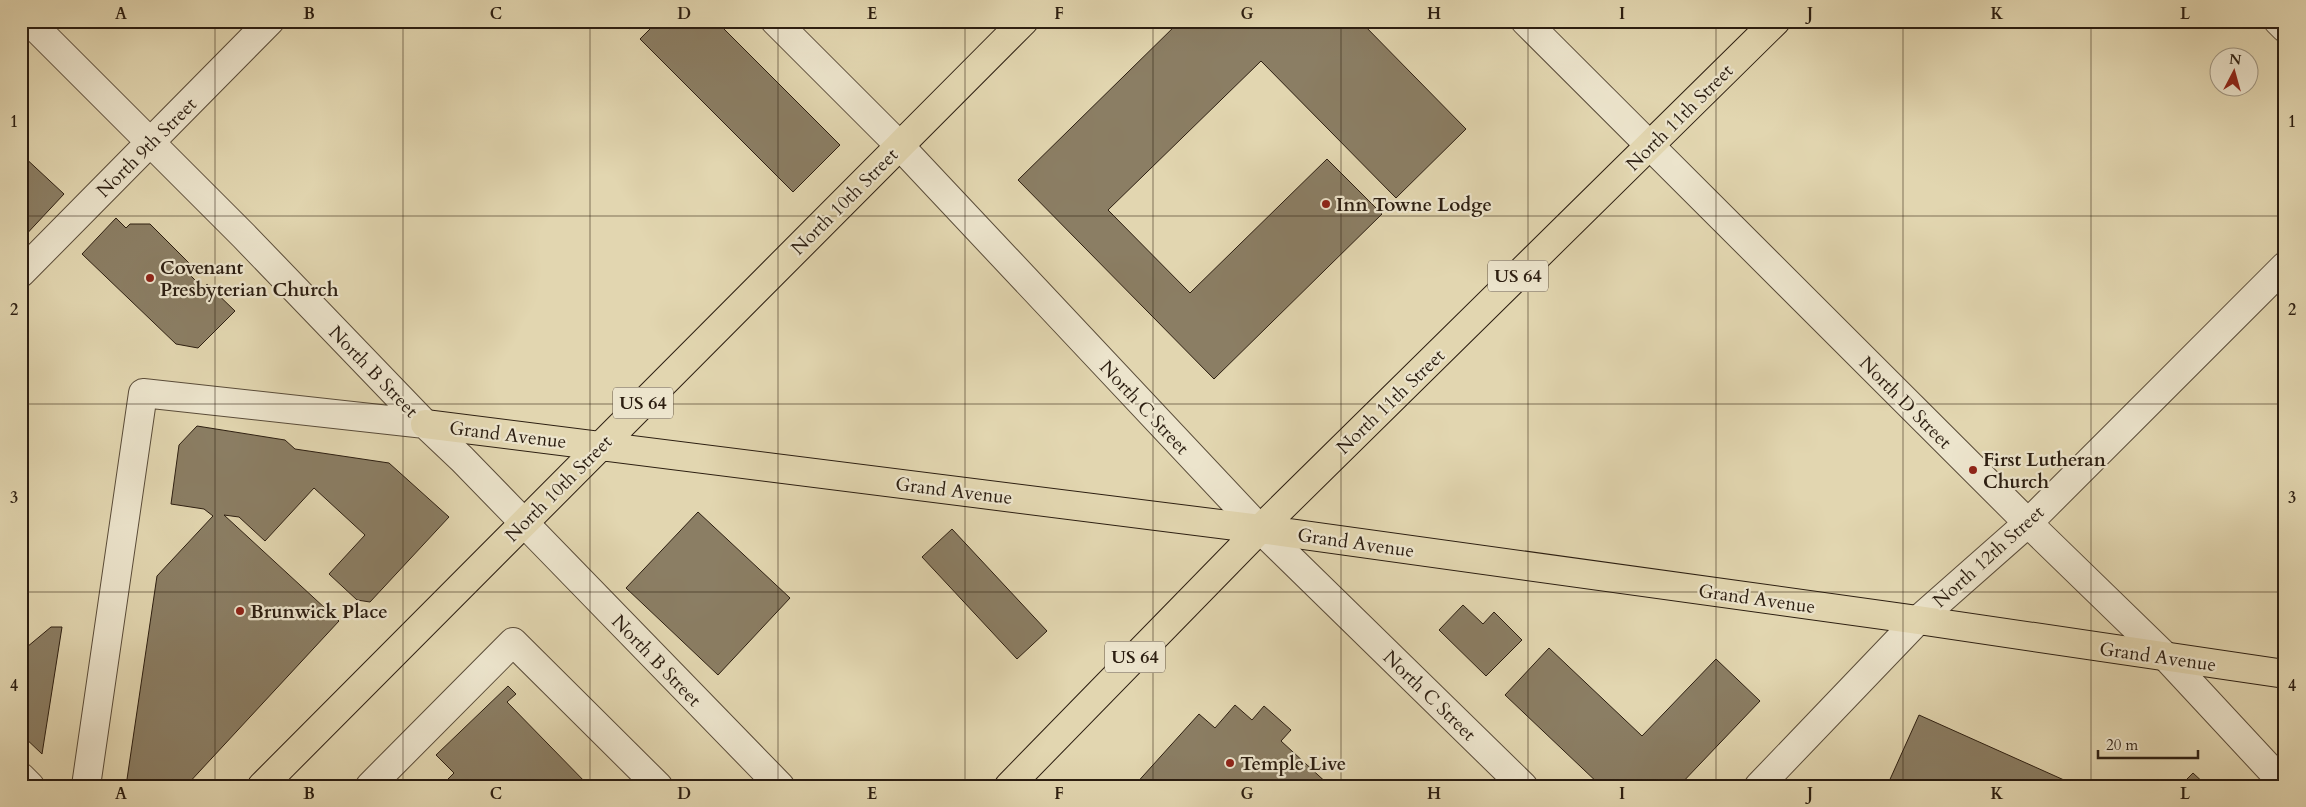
<svg xmlns="http://www.w3.org/2000/svg" width="2306" height="807" font-family="Cardo,serif">
<style>
.building{fill:#8b7e64;stroke:#2c1e11}
.lines{fill:none;stroke-linecap:round;stroke-linejoin:round}
.minor-casing{stroke:#5a4c39;stroke-width:30}
.major-casing{stroke:#2c1e11;stroke-width:30}
.minor{stroke:#ece4cc;stroke-width:28}
.major{stroke:#e2d6b0;stroke-width:28}
.grid{fill:none;stroke:#2c1e11;stroke-width:1;stroke-opacity:0.55}
.poi-dot{fill:#8f2418;stroke:#ece4cc;stroke-width:2}
.labels{text-anchor:middle;stroke-width:4.5;stroke-linejoin:round;paint-order:stroke}
.shield{fill:#ece4cc;stroke:#665949;stroke-width:1}
.shield-label{font-size:18px;font-weight:bold;fill:#2c1e11}
.street-label{font-size:19px;fill:#2c1e11;stroke:#ece4cc}
.poi-label{font-size:19px;font-weight:bold;fill:#2c1e11;stroke:#ece4cc;text-anchor:start}
.neatline{fill:none;stroke:#2c1e11;stroke-width:2}
.grid-label{font-size:16px;text-anchor:middle;font-weight:bold;fill:#2c1e11}
</style>
<rect width="100%" height="100%" fill="#e2d6b0"/>
<filter id="stains"><feTurbulence type="fractalNoise" baseFrequency=".004" numOctaves="4"/><feColorMatrix values="0 0 0 0 .2 0 0 0 0 .09 0 0 0 0 .02 0 0 0 .5 -.17"/></filter>
<radialGradient id="worn" r=".72"><stop offset=".6" stop-color="#630" stop-opacity="0"/><stop offset="1" stop-color="#630" stop-opacity=".3"/></radialGradient>
<!-- building -->
<path class="building" d="M658,21H716L840,145L793,192L640,39Z
M1180,21H1360L1466,129L1396,198L1261,61L1108,210L1190,293L1327,159L1382,214L1214,379L1018,180Z
M21,154L64,194L21,240Z
M116,218L126,228L130,224H150L192,266L186,271L203,288L207,284L235,311L198,348L176,344L82,254Z
M197,426L285,440L295,449L389,463L449,517L370,602L357,600L329,574L365,535L314,488L265,541L239,517L224,515L339,621L186,786H126L157,576L213,516L204,509L171,504L179,445Z
M698,512L790,598L718,675L626,588Z
M952,529L1047,631L1017,659L922,557Z
M1463,605L1483,624L1494,612L1522,640L1486,676L1439,630Z
M51,627H62L42,754L21,734V652Z
M1549,648L1642,736L1716,659L1760,701L1679,786H1601L1505,695Z
M508,686L516,694L507,702L589,786H441L454,773L436,755Z
M1235,705L1252,720L1264,706L1291,730L1281,741L1330,786H1134L1199,714L1215,728Z
M1919,715L2064,780L2061,786H1887Z
M2193,773L2207,786H2180Z"/>
<g class="lines">
<defs>
<path id="minor" d="M29,21L244,236L425,424L462,459L780,786
M775,21L899,145L1260,529L1523,786
M1525,21L2028,523L2166,657L2285,785
M2278,21L2285,28
M21,273L270,21
M21,777L30,786
M86,786L143,393L425,424
M370,786L513,642L658,786
M1759,786L1918,620L2028,523L2285,266"/>
<path id="major" d="M425,424L1260,529L1918,620L2285,674
M262,786L1024,21
M1009,786L1260,529L1776,21"/>
</defs>
<!-- minor casing -->
<use href="#minor" class="minor-casing"/>
<!-- major casing -->
<use href="#major" class="major-casing"/>
<!-- minor -->
<use href="#minor" class="minor"/>
<!-- major -->
<use href="#major" class="major"/>
</g>
<!-- grid -->
<path class="grid" d="M215,21V786M403,21V786M590,21V786M778,21V786M965,21V786M1153,21V786M1341,21V786M1528,21V786M1716,21V786M1903,21V786M2091,21V786M21,216H2285M21,404H2285M21,592H2285"/>
<!-- markers -->
<g class="poi-dot">
<circle cx="1326" cy="204" r="5"/>
<circle cx="150" cy="278" r="5"/>
<circle cx="1973" cy="470" r="5"/>
<circle cx="240" cy="611" r="5"/>
<circle cx="1230" cy="763" r="5"/>
</g>
<g class="labels">
<!-- shield labels -->
<g class="shield">
<rect x="1488" y="260.5" width="60" height="31" rx="4"/>
<rect x="613" y="387.5" width="60" height="31" rx="4"/>
<rect x="1105" y="641.5" width="60" height="31" rx="4"/>
</g>
<g class="shield-label">
<text x="1518" y="282">US 64</text>
<text x="643" y="409">US 64</text>
<text x="1135" y="663">US 64</text>
</g>
<!-- street labels -->
<g class="street-label">
<text transform="translate(1679 117) rotate(-45)" y="7">North 11th Street</text>
<text transform="translate(146 147) rotate(-45)" y="7">North 9th Street</text>
<text transform="translate(844 201) rotate(-45)" y="7">North 10th Street</text>
<text transform="translate(374 371) rotate(46)" y="7">North B Street</text>
<text transform="translate(1390 401) rotate(-44)" y="7">North 11th Street</text>
<text transform="translate(1906 402) rotate(45)" y="7">North D Street</text>
<text transform="translate(1145 407) rotate(47)" y="7">North C Street</text>
<text transform="translate(508 434) rotate(7)" y="7">Grand Avenue</text>
<text transform="translate(558 488) rotate(-45)" y="7">North 10th Street</text>
<text transform="translate(954 490) rotate(7)" y="7">Grand Avenue</text>
<text transform="translate(1356 542) rotate(8)" y="7">Grand Avenue</text>
<text transform="translate(1988 556) rotate(-42)" y="7">North 12th Street</text>
<text transform="translate(1757 598) rotate(8)" y="7">Grand Avenue</text>
<text transform="translate(2158 656) rotate(8)" y="7">Grand Avenue</text>
<text transform="translate(657 660) rotate(46)" y="7">North B Street</text>
<text transform="translate(1430 695) rotate(44)" y="7">North C Street</text>
</g>
<!-- poi labels -->
<g class="poi-label">
<text x="1336" y="211">Inn Towne Lodge</text>
<text x="160" y="274">Covenant<tspan x="160" dy="22">Presbyterian Church</tspan></text>
<text x="1983" y="466">First Lutheran<tspan x="1983" dy="22">Church</tspan></text>
<text x="250" y="618">Brunwick Place</text>
<text x="1240" y="770">Temple Live</text>
</g>
</g>
<!-- margin -->
<rect width="2306" height="807" fill="none" stroke="#e2d6b0" stroke-width="55"/>
<!-- north arrow -->
<g transform="translate(2234 72) rotate(6)"><circle r="24" fill="#ece4cc" stroke="#9f9581"/>
<path d="M0-4L9 19L0 12L-9 19Z" fill="#8f2418"/>
<text y="-8" font-size="14" font-weight="bold" text-anchor="middle" fill="#2c1e11">N</text>
</g>
<!-- scale -->
<path d="M2098 750v8h100v-8" fill="none" stroke="#2c1e11" stroke-width="2.5"/>
<text x="2106" y="750" font-size="15" fill="#2c1e11" stroke="#ece4cc" stroke-width="4" paint-order="stroke">20 m</text>
<rect x="28" y="28" width="2250" height="752" class="neatline"/>
<g class="grid-label">
<text x="121" y="19">A</text>
<text x="309" y="19">B</text>
<text x="496" y="19">C</text>
<text x="684" y="19">D</text>
<text x="872" y="19">E</text>
<text x="1059" y="19">F</text>
<text x="1247" y="19">G</text>
<text x="1434" y="19">H</text>
<text x="1622" y="19">I</text>
<text x="1810" y="19">J</text>
<text x="1997" y="19">K</text>
<text x="2185" y="19">L</text>
<text x="14" y="127">1</text>
<text x="2292" y="127">1</text>
<text x="14" y="315">2</text>
<text x="2292" y="315">2</text>
<text x="14" y="503">3</text>
<text x="2292" y="503">3</text>
<text x="14" y="691">4</text>
<text x="2292" y="691">4</text>
<text x="121" y="799">A</text>
<text x="309" y="799">B</text>
<text x="496" y="799">C</text>
<text x="684" y="799">D</text>
<text x="872" y="799">E</text>
<text x="1059" y="799">F</text>
<text x="1247" y="799">G</text>
<text x="1434" y="799">H</text>
<text x="1622" y="799">I</text>
<text x="1810" y="799">J</text>
<text x="1997" y="799">K</text>
<text x="2185" y="799">L</text>
</g>
<rect width="100%" height="100%" filter="url(#stains)"/>
<rect width="100%" height="100%" fill="url(#worn)"/>
</svg>
